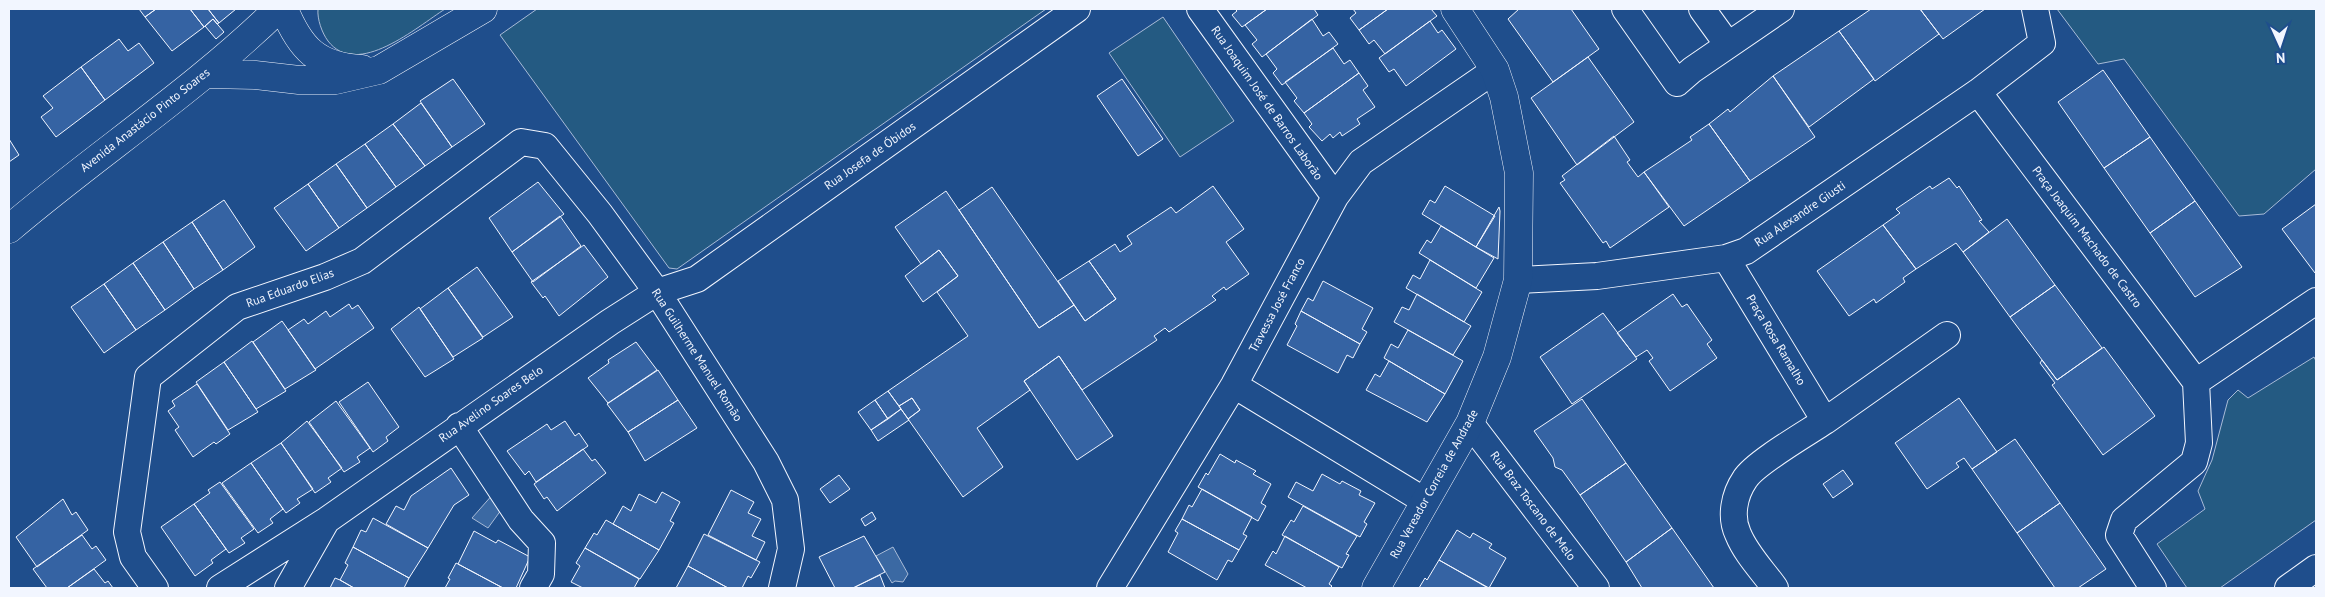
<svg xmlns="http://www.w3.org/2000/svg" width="2325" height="597" font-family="'PT Sans',sans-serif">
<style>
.green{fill:#245a82;stroke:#a8bbd7}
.water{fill:#3b69a3;stroke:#a8bbd7}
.building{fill:#3563a3;stroke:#f2f6ff}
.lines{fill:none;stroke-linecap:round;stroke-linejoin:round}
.minor-casing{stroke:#f2f6ff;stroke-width:28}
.tertiary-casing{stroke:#f2f6ff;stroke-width:29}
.minor{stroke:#1f4e8c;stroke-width:26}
.tertiary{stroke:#1f4e8c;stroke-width:28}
.labels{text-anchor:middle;stroke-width:4;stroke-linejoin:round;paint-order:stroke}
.street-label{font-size:12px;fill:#f2f6ff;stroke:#1f4e8c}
</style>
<rect width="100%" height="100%" fill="#1f4e8c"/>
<!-- green -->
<path class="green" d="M318,9H445C417,27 357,79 328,41C322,33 317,19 318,9Z
M537,9H1046L677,269L669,268L500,35Z
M2057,9H2316V169L2264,214L2239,216L2124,59L2098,64Z
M1163,17L1234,121L1180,157L1109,53Z
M2314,357L2316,361V520L2220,588H2187L2157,544L2205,509L2198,491L2212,460L2228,400L2238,390L2248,398Z"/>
<!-- water -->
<path class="water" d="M494,493L504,506L488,528L472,518Z
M893,547L908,574L903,582L895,581L892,583L876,556Z"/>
<!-- building -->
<path class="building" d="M139,9H156L145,17Z
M156,9H190L204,27L172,51L145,17Z
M190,9H208L219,23L217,24L213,19L204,27Z
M208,9H236L219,23Z
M1235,9H1267L1242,27L1232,15L1237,11Z
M1267,9H1314L1318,15L1262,57L1252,44L1257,40L1245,25Z
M1353,9H1388L1359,30L1350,18L1356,13Z
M1388,9H1431L1437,16L1385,54L1374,40L1369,44L1359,30Z
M1519,9H1571L1599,49L1553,82L1508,19Z
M1871,9H1920L1939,34L1875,81L1839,31Z
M1920,9H1985L1943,39Z
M213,19L224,32L216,39L205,26Z
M1312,19L1323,36L1329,32L1338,44L1282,85L1273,73L1277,69L1266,54Z
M1430,21L1438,33L1442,30L1456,49L1406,86L1394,69L1389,72L1379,58Z
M1839,31L1874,79L1809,127L1773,76Z
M119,39L128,51L139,43L154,63L105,100L81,67Z
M1333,48L1344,64L1350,60L1359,73L1304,113L1294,101L1297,98L1285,82Z
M1588,57L1634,122L1577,165L1531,98Z
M81,67L105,100L56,137L41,117L53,108L43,96Z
M2103,70L2150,137L2104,168L2058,102Z
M1359,73L1368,86L1363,90L1375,107L1357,119L1360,124L1342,136L1340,132L1333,138L1330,134L1322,141L1309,127L1312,124L1304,113Z
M1773,76L1815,137L1750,181L1709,124L1728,109L1730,112Z
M453,79L485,124L452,147L420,101Z
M1122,79L1163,139L1138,156L1097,96Z
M421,103L452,147L425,166L393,124Z
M393,124L425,166L396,187L365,144Z
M1709,124L1750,181L1684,226L1644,172L1692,140L1690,137Z
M1614,136L1630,160L1627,162L1638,177L1644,172L1669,207L1610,248L1606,241L1603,243L1560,183L1565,180L1562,176Z
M2150,137L2195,201L2150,233L2104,168Z
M9,139L19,155L9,162Z
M365,144L396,187L367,208L336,164Z
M336,164L367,208L339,228L308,184Z
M1949,178L1957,188L1959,186L1982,220L1979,221L1989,232L1963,252L1956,243L1916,269L1883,225L1900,213L1896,209L1930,186L1932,189Z
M538,182L564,214L512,252L489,218Z
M308,184L339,228L306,251L274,208Z
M1213,186L1244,229L1226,242L1249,274L1226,290L1224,287L1212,296L1216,300L1169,332L1165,328L1154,336L1157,340L1082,390L1059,356L1024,381L1030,390L977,428L1003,467L963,497L908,419L920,410L912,398L899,406L888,391L968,336L937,292L958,276L939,250L921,264L895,227L946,191L1039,328L1074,305L1085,321L1116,299L1089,261L1115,244L1120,252L1132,244L1127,236L1171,207L1176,213Z
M1445,186L1495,216L1476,247L1422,214L1430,200L1435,203Z
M992,187L1074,305L1039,328L959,210Z
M224,200L255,247L223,270L192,222Z
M2195,201L2242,267L2195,297L2150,233Z
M2316,204V272L2315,273L2282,229Z
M1499,207L1500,211L1498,259L1476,247Z
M560,216L581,246L533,282L512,252Z
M2007,219L2055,285L2010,317L1963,252Z
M192,222L223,270L194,289L163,242Z
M1883,225L1916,269L1903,278L1905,282L1876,303L1874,299L1849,316L1817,271Z
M1441,226L1494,258L1476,288L1419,253L1427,240L1431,243Z
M163,242L194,289L165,310L133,263Z
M584,245L608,277L559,316L545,296L543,298L531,282Z
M939,250L958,276L923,302L905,276Z
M1430,260L1482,292L1464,322L1406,288L1413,275L1420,279Z
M1089,261L1116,299L1085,321L1058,281Z
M133,263L165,310L136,330L104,284Z
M477,267L513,317L483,337L448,288Z
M1323,281L1373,308L1362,329L1367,332L1360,344L1301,311L1308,298L1313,301Z
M104,284L136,330L104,353L71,307Z
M2055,285L2102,348L2057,380L2010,317Z
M448,288L483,338L453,357L420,309Z
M1417,294L1471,326L1453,355L1394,322L1402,307L1409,310Z
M1673,294L1682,307L1687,304L1712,340L1707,344L1717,358L1670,391L1649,361L1653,358L1647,350L1636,357L1617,333Z
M349,304L352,309L358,305L374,328L315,369L288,330L304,319L308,324L326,311L330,317Z
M419,307L454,359L425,377L391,329Z
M1301,311L1360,344L1353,358L1347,355L1338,373L1287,345L1297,326L1295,324Z
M1603,313L1637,359L1572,404L1540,357Z
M282,321L316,370L285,389L253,342Z
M1408,330L1463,361L1445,394L1384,358L1391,344L1398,348Z
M252,341L286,391L256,409L224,362Z
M636,342L657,370L608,403L588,378L609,363L608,360Z
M2104,347L2155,416L2103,455L2052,385L2055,383L2040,363L2042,360L2057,380Z
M1059,356L1113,436L1077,460L1024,381Z
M1389,361L1445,394L1427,422L1366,390L1375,374L1380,377Z
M224,362L258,412L228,430L196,382Z
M658,370L678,400L628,432L607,404Z
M368,382L399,427L386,437L388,441L373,452L339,402Z
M197,384L230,434L216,444L214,442L193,457L175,430L179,427L168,411L175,406L172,401Z
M888,391L901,409L888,419L875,400Z
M912,398L920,410L908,419L899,406Z
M1959,398L1997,452L1972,469L1964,458L1956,463L1959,467L1927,489L1895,443Z
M1582,399L1626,463L1580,495L1562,470L1555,467L1553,458L1534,431Z
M678,400L697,428L645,461L628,432Z
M875,400L888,419L871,430L858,412Z
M336,401L370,448L357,457L360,462L344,472L309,422Z
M901,409L909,420L878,441L871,430Z
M307,421L342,468L328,478L331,482L315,493L281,443Z
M565,421L575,436L579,433L588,446L536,482L529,471L525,475L507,451L547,424L551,430Z
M2015,439L2060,503L2017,533L1972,469Z
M281,443L313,489L297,499L300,503L286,513L251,463Z
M583,449L592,461L595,459L606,473L557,511L547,497L544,499L534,484Z
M1220,454L1235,463L1236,460L1256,471L1253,474L1271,484L1261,503L1266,506L1258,521L1198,487L1206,473L1208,475Z
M251,463L283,509L270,519L273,523L258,533L222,483Z
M1626,463L1672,528L1626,562L1580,495Z
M451,468L469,495L454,505L428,548L386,524L396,506L404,510L411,496Z
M1843,470L1853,484L1833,498L1823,484Z
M1322,474L1340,484L1342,481L1361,491L1359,495L1375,503L1364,522L1367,524L1360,537L1288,497L1296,482L1313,491Z
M839,475L850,489L830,503L820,489Z
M220,482L254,529L241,538L245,543L229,553L194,504L210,493L208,490Z
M1202,489L1252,517L1243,534L1247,536L1239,550L1182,519L1189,505L1192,507Z
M731,490L754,502L748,513L761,519L752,536L765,542L756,560L708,535Z
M662,492L680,502L670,521L674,523L659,550L613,524L623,506L631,511L639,494L656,503Z
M63,499L72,515L76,512L88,530L37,567L16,537Z
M2060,503L2106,569L2078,588H2055L2017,533Z
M194,504L226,549L211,560L213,563L195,576L161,527Z
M1303,506L1357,536L1346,554L1349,555L1342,568L1282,535L1291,520L1294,522Z
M872,512L876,519L865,526L861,519Z
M373,518L428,548L409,578L353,547L361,530L366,532Z
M1182,519L1239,550L1232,562L1228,560L1217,580L1168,552L1178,533L1175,531Z
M606,520L659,550L640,579L585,548L594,533L597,535Z
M1672,528L1714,588H1642L1626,562Z
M1457,530L1470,538L1473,533L1492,544L1489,548L1506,558L1489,588L1439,560Z
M474,531L496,543L498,540L530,557L516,588H503L458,564Z
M704,534L760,562L751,578L748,576L742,588H728L688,566Z
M82,535L92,549L96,546L106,560L67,588H47L33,569Z
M864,536L885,572L853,588H835L819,557Z
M1285,536L1339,567L1329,584L1332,586L1330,588H1307L1265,565L1273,551L1276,554Z
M353,547L409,578L404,588H354L340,580L348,565L345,563Z
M585,548L639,579L634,588H583L571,582L580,566L576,563Z
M1439,560L1488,588H1419L1425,578L1427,580Z
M456,563L458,564L503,588H445L450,579L448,578Z
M688,566L728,588H676Z
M94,569L105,583L108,581L113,588H67Z
M880,575L885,588H853Z
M335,578L340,580L354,588H330Z"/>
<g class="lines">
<defs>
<path id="minor" d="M1200,9L1335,197
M1625,9L1677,83L1692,70L1781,9
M1702,9L1728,45
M1978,92L2196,382L2316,301
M1726,258L1825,421C1807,433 1755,463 1745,479C1734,495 1730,517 1738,534C1746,554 1763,571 1775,588
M1518,280L1597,276L1726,258L1746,251L1978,92L2042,43L2035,9
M1234,385L1425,501
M1825,421L1947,335
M1470,423L1596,588
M459,426L521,520L542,543L541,574L533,588
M155,588L133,557L127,532L148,377L237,307L325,277L362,261L521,142L545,146L600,214L657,292L766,462L785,500L791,549L782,588
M220,588L327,520L610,322L657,292L697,279L1077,9
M288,588L325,523
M1110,588L1234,385L1335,197L1361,162L1495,70
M2153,588L2119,535L2124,520L2194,462L2199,443L2196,382
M2288,588L2316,568"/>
<path id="tertiary" d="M284,9C300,48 317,67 362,69
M205,74L255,75L299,80H336L379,70L483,9
M9,229C97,154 195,90 278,9
M1376,588L1470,423L1497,357L1518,280L1519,173L1504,97L1495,70L1455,9"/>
</defs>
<!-- minor casing -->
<use href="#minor" class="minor-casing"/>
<!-- tertiary casing -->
<use href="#tertiary" class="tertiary-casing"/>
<!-- minor -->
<use href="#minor" class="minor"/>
<!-- tertiary -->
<use href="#tertiary" class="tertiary"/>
</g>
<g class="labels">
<!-- street labels -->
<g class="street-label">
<text transform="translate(1267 103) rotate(55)" y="4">Rua Joaquim José de Barros Laborão</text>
<text transform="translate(145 120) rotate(-38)" y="4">Avenida Anastácio Pinto Soares</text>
<text transform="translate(870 156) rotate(-35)" y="4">Rua Josefa de Óbidos</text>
<text transform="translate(1800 214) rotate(-34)" y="4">Rua Alexandre Giusti</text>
<text transform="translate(2087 237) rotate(53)" y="4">Praça Joaquim Machado de Castro</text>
<text transform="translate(290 288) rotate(-20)" y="4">Rua Eduardo Elias</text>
<text transform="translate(1277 305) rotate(-62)" y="4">Travessa José Franco</text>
<text transform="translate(1776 340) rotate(59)" y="4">Praça Rosa Ramalho</text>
<text transform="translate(697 355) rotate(57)" y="4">Rua Guilherme Manuel Romão</text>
<text transform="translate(491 404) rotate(-35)" y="4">Rua Avelino Soares Belo</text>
<text transform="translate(1434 484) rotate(-61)" y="4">Rua Vereador Correia de Andrade</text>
<text transform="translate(1533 506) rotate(53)" y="4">Rua Braz Toscano de Melo</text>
</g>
</g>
<!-- border -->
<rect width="2325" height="597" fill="none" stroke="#f2f6ff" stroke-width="20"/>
<!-- north arrow -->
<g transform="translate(2280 45) rotate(177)" stroke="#1f4e8c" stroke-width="4" paint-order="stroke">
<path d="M0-4L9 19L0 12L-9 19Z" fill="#f2f6ff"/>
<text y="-8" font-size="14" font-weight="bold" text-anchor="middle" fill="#f2f6ff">N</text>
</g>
</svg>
